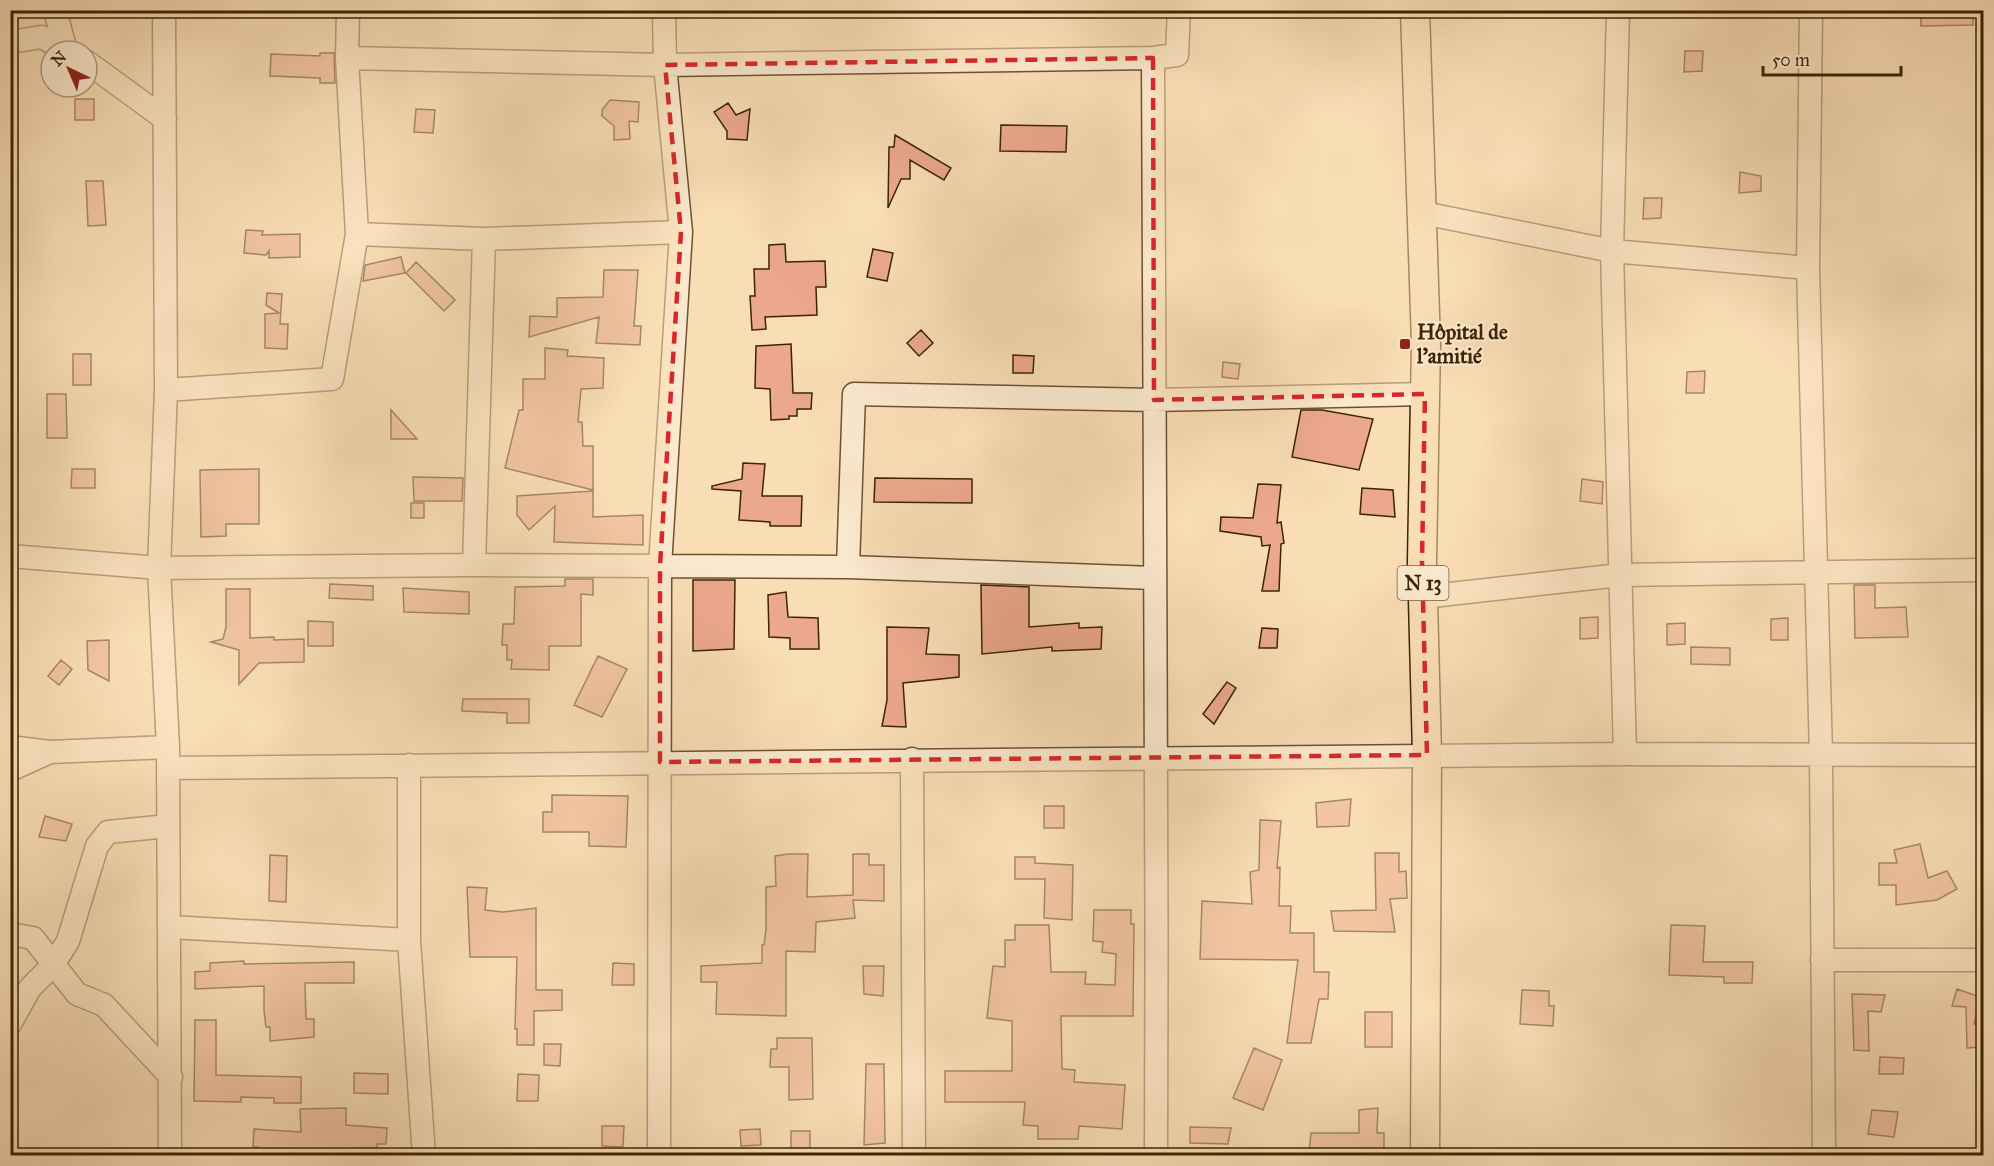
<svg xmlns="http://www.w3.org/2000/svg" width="1994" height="1166" font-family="'IM FELL Great Primer',serif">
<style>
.building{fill:#eca88e;stroke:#3d2402;stroke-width:1.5}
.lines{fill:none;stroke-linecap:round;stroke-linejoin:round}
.minor-casing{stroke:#6c522f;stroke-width:25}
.major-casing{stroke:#3d2402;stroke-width:31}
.minor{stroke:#fbe9cf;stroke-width:22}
.major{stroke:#f9ddb5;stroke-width:28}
.marked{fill:none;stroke:#d62828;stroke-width:4.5;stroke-dasharray:12 8;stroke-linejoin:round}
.poi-dot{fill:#8f2418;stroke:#fbe9cf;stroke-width:2}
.labels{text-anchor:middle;stroke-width:4.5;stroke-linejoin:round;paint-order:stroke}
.shield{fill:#fbe9cf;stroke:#765f40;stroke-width:1.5}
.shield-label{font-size:20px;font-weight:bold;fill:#3d2402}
.poi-label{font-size:21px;font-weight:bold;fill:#3d2402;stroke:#fbe9cf;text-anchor:start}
</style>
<rect width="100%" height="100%" fill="#f9ddb5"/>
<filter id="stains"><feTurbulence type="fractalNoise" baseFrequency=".00333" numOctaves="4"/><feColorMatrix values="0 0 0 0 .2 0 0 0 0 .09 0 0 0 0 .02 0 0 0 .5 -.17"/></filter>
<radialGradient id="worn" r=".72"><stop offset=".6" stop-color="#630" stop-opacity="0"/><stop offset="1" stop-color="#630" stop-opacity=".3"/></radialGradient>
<!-- building -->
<path class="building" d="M1921,10H1973V25L1921,26Z
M1685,51H1703L1702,71L1684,72Z
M320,53H334L335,83H320V78L270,76L271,54L320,56Z
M75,99H94V120H75Z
M610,100L639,102L638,122L629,121L630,139L614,140V126L602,116V110Z
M728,103L736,115L750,109L747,140L727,139V131L714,112Z
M416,109L435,110L433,133L414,132Z
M1001,125L1067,126L1066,152L1000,151Z
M895,135L951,168L944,180L910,160V179H901L888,208L889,147H894Z
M1740,172L1761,176V191L1739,193Z
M86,181H103L106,225L88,226Z
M1644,198H1662L1661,218L1643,219Z
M246,230L263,231L262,235L300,234V257L269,258V251L266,255L244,253Z
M785,244L786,262L825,261L826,287H816L817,315L765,317L766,329L752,330L750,296H755L754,269H769V245Z
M873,249L893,253L887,281L867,277Z
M401,257L405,273L363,281L365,265Z
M416,262L455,300L444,311L406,273Z
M604,270H638L634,326H641L640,345L596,343L599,317L529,337L530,316L557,317V298L603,297Z
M267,293L282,294L280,324H288L287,349L265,348V314L279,313L266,305Z
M921,330L933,343L919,356L907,343Z
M791,344L793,393H812L811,409H797V416H789V419L771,420L770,389L755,388L756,346Z
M545,348L568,350L567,356L604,358L603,388L581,389L578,422H582L583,446H593V490L505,468L519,410H523V379H545Z
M73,354H91V385H73Z
M1013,355L1034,356L1033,373H1013Z
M1223,362L1240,364L1238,379L1222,377Z
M1705,371L1704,393H1686L1687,372Z
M47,394H66L67,438H47Z
M391,410L417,439H391Z
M1301,410H1322L1373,419L1359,470L1292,457Z
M743,463L765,464L762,496H802L801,526H770V522L739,520L741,491L712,489V486L742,479Z
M72,469H95V488H71Z
M259,469V524H226V536L201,537L200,470Z
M413,477L463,478L462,501H414Z
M875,478L972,479V503L874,502Z
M1582,479L1603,482L1602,504L1580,501Z
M1258,484L1281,485L1277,523L1281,522L1284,543L1281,544L1279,591H1262L1270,545L1262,546L1261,537L1220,531L1221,517L1253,518Z
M1362,488L1393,490L1395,517L1360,514Z
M593,491V517L643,515V545L554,542L555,506L529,530L517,515V496Z
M411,503H424V518H411Z
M565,579H593V595L581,594V646H549V670L511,669L512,660H507V645H502L503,624H514L515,587L565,586Z
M693,580H735L734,649L693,651Z
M330,584L373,586V600L329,598Z
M981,585L1029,587V627L1079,623V628L1102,627L1101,649L1052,651V647L982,654Z
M1854,585H1875V608L1906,607L1908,637L1855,638Z
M403,588L469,592V614L404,612Z
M226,589H250V638L274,637V640L304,639V662L259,663L239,684V650L211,642L223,639L226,627Z
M786,592L788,617L818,618L819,649H790V638L769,637L768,595Z
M1598,617V638L1580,639V618Z
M1788,618V640H1771V619Z
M308,621L333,622V646H308Z
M1685,623V644L1667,645V624Z
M887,627L929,628L926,654L959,655V677L903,683L906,727L882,726L887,700Z
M1262,628L1278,629L1277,648H1259Z
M109,640V681L88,670L87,641Z
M1691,647L1730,648V665L1691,664Z
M598,656L627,669L602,717L574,705Z
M61,660L72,669L59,685L48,676Z
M1227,682L1236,688L1214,724L1203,714Z
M463,699H529V723H507V713L462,711Z
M552,795L628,796L626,847L589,846V832H543V812H552Z
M1351,799L1349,826L1317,827L1316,803Z
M1044,806H1064V828H1044Z
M45,816L72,824L66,841L39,837Z
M1260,820L1281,821L1277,868L1280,867L1279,906H1291L1290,933H1314V972H1329L1328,999H1319L1311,1043H1287L1298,960L1200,959L1202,901L1252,904L1250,872L1259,870Z
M1920,844L1928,878L1947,871L1957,889L1937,900L1896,905V885H1879V863H1897L1894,850Z
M1375,853H1399V872L1406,871L1407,898L1390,899L1395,932L1334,931L1331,911L1376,910Z
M789,854H808L807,897L853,895V854H869V865H884V901L853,900L855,918L816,922L815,952L786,951V1016L716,1014L717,982H701V966L762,963V945H764L766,929V887L776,886L775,856Z
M270,855L287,856L286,902L269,901Z
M1015,857H1035V863L1073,865L1072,920L1044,918L1045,879H1015Z
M467,887L487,888L485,910L503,912L536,908V990H562V1010L534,1011V1045H517V1029H515L517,957H470Z
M1094,910H1131V924H1134L1133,1016H1061L1062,1069L1075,1070L1074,1082L1125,1085L1122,1129L1079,1126L1078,1139H1038V1126L1023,1125L1025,1102H945V1071H1012V1021L987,1018L993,966L1005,967V940H1015V925H1049L1051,972H1086L1085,984L1115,985L1116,954L1102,952L1103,942L1093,941Z
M1671,925L1705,926L1703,962H1753L1752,983H1724V977L1669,975Z
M244,961V964L354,962V983H305L306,1019H314V1037L270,1041V1027H266L264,1011V986L195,989V972L210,971V963Z
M613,963L634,964V985H612Z
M863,966H884L883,996L864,994Z
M1957,989L1983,998V1009H1978L1974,1024H1983V1047L1967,1048L1966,1007L1952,1006Z
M1522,990L1549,991V1006H1554L1553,1026L1520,1024Z
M1852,994L1885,995L1881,1012L1868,1011L1869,1051L1854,1050Z
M1365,1012H1392V1047H1365Z
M195,1020H216V1075L301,1077V1103H274V1098L241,1097V1102L194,1101Z
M777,1038H812L813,1099L789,1100V1067H770L771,1049H777Z
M544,1044H561L560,1066L544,1065Z
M1254,1048L1282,1060L1263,1110L1233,1098Z
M1880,1057L1904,1058L1903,1074H1879Z
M866,1064H884L885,1143L864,1145Z
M354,1073L388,1074V1094L354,1093Z
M518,1074L539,1075L538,1101H517Z
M346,1108V1125L387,1128L386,1144H377V1148H357L356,1155H258V1147H253L254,1129L301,1132L300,1109Z
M1378,1108L1377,1133H1384V1153H1309L1311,1133H1359V1110Z
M1872,1110L1898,1112L1894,1137L1868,1134Z
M602,1126H624L623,1147L602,1146Z
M1190,1127L1231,1128L1228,1144L1190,1143Z
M760,1129L761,1145L741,1146L740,1130Z
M791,1131H810V1153H791Z"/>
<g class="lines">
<defs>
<path id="minor" d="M55,10L66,51
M164,10L166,390L159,568L168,747L170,1156
M1618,10L1612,251L1625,754
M1811,10L1808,268L1821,755L1824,1156
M10,42L42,37L67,51
M347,58L665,65L1153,58
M87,62L165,119
M1423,213L1612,251L1808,268
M357,234L484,239L681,232
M166,390L332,379L357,234L347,58L348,10
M10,556L159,568L474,565L848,567L1154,578
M474,565L484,239
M848,567L854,394L1154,400L1425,394
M1423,597L1620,575L1984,570
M10,747L50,752
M912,759L914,1156
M409,765V940L424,1156
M168,768L1625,754L1984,755
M10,770L50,752L168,747
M169,927L409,940
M10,934L33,938L77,994L104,1005L171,1077
M1822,960H1984
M10,1024L30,988L53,965L68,941L97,846L108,832L168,826
M659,1156L660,566L681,232L665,65L664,10
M1156,1156C1158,790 1154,424 1153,58L1177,55L1179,10"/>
<path id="major" d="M1415,10L1426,344L1422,561L1427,755L1425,1156"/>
</defs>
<!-- minor casing -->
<use href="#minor" class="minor-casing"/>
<!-- major casing -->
<use href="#major" class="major-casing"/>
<!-- minor -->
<use href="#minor" class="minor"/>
<!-- major -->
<use href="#major" class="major"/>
</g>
<!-- marked area -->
<path d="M0 0H1994V1166H0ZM1153,58L1154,400L1425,394L1422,561L1427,755L660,762V566L681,232L665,65Z" fill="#f9ddb5" fill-opacity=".55" fill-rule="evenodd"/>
<path class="marked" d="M1153,58L1154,400L1425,394L1422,561L1427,755L660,762V566L681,232L665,65Z"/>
<!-- markers -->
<rect class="poi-dot" x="1399" y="338" width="12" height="12" rx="3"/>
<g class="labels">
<!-- shield labels -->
<rect class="shield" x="1397.5" y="566" width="51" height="34" rx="4.5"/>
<g class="shield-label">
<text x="1423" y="590">N 13</text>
</g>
<!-- poi labels -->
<g class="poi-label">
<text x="1417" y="339">Hôpital de<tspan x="1417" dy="24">l'amitié</tspan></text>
</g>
</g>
<!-- margin -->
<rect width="1994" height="1166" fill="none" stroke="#f9ddb5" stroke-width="36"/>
<rect x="12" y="12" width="1970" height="1142" fill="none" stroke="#3d2402" stroke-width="3"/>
<rect x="18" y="18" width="1958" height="1130" fill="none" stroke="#3d2402" stroke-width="1.5"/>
<!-- north arrow -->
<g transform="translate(69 69) rotate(316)"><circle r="28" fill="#fbe9cf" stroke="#af9a7d" stroke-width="1.5"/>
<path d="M0-4.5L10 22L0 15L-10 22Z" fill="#8f2418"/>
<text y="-9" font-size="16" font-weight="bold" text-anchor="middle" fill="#3d2402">N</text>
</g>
<!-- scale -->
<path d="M1763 66v9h138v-9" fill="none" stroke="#3d2402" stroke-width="3"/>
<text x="1772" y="66" font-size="18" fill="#3d2402" stroke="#fbe9cf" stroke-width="4.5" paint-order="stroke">50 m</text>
<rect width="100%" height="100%" filter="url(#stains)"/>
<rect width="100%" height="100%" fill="url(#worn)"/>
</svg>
